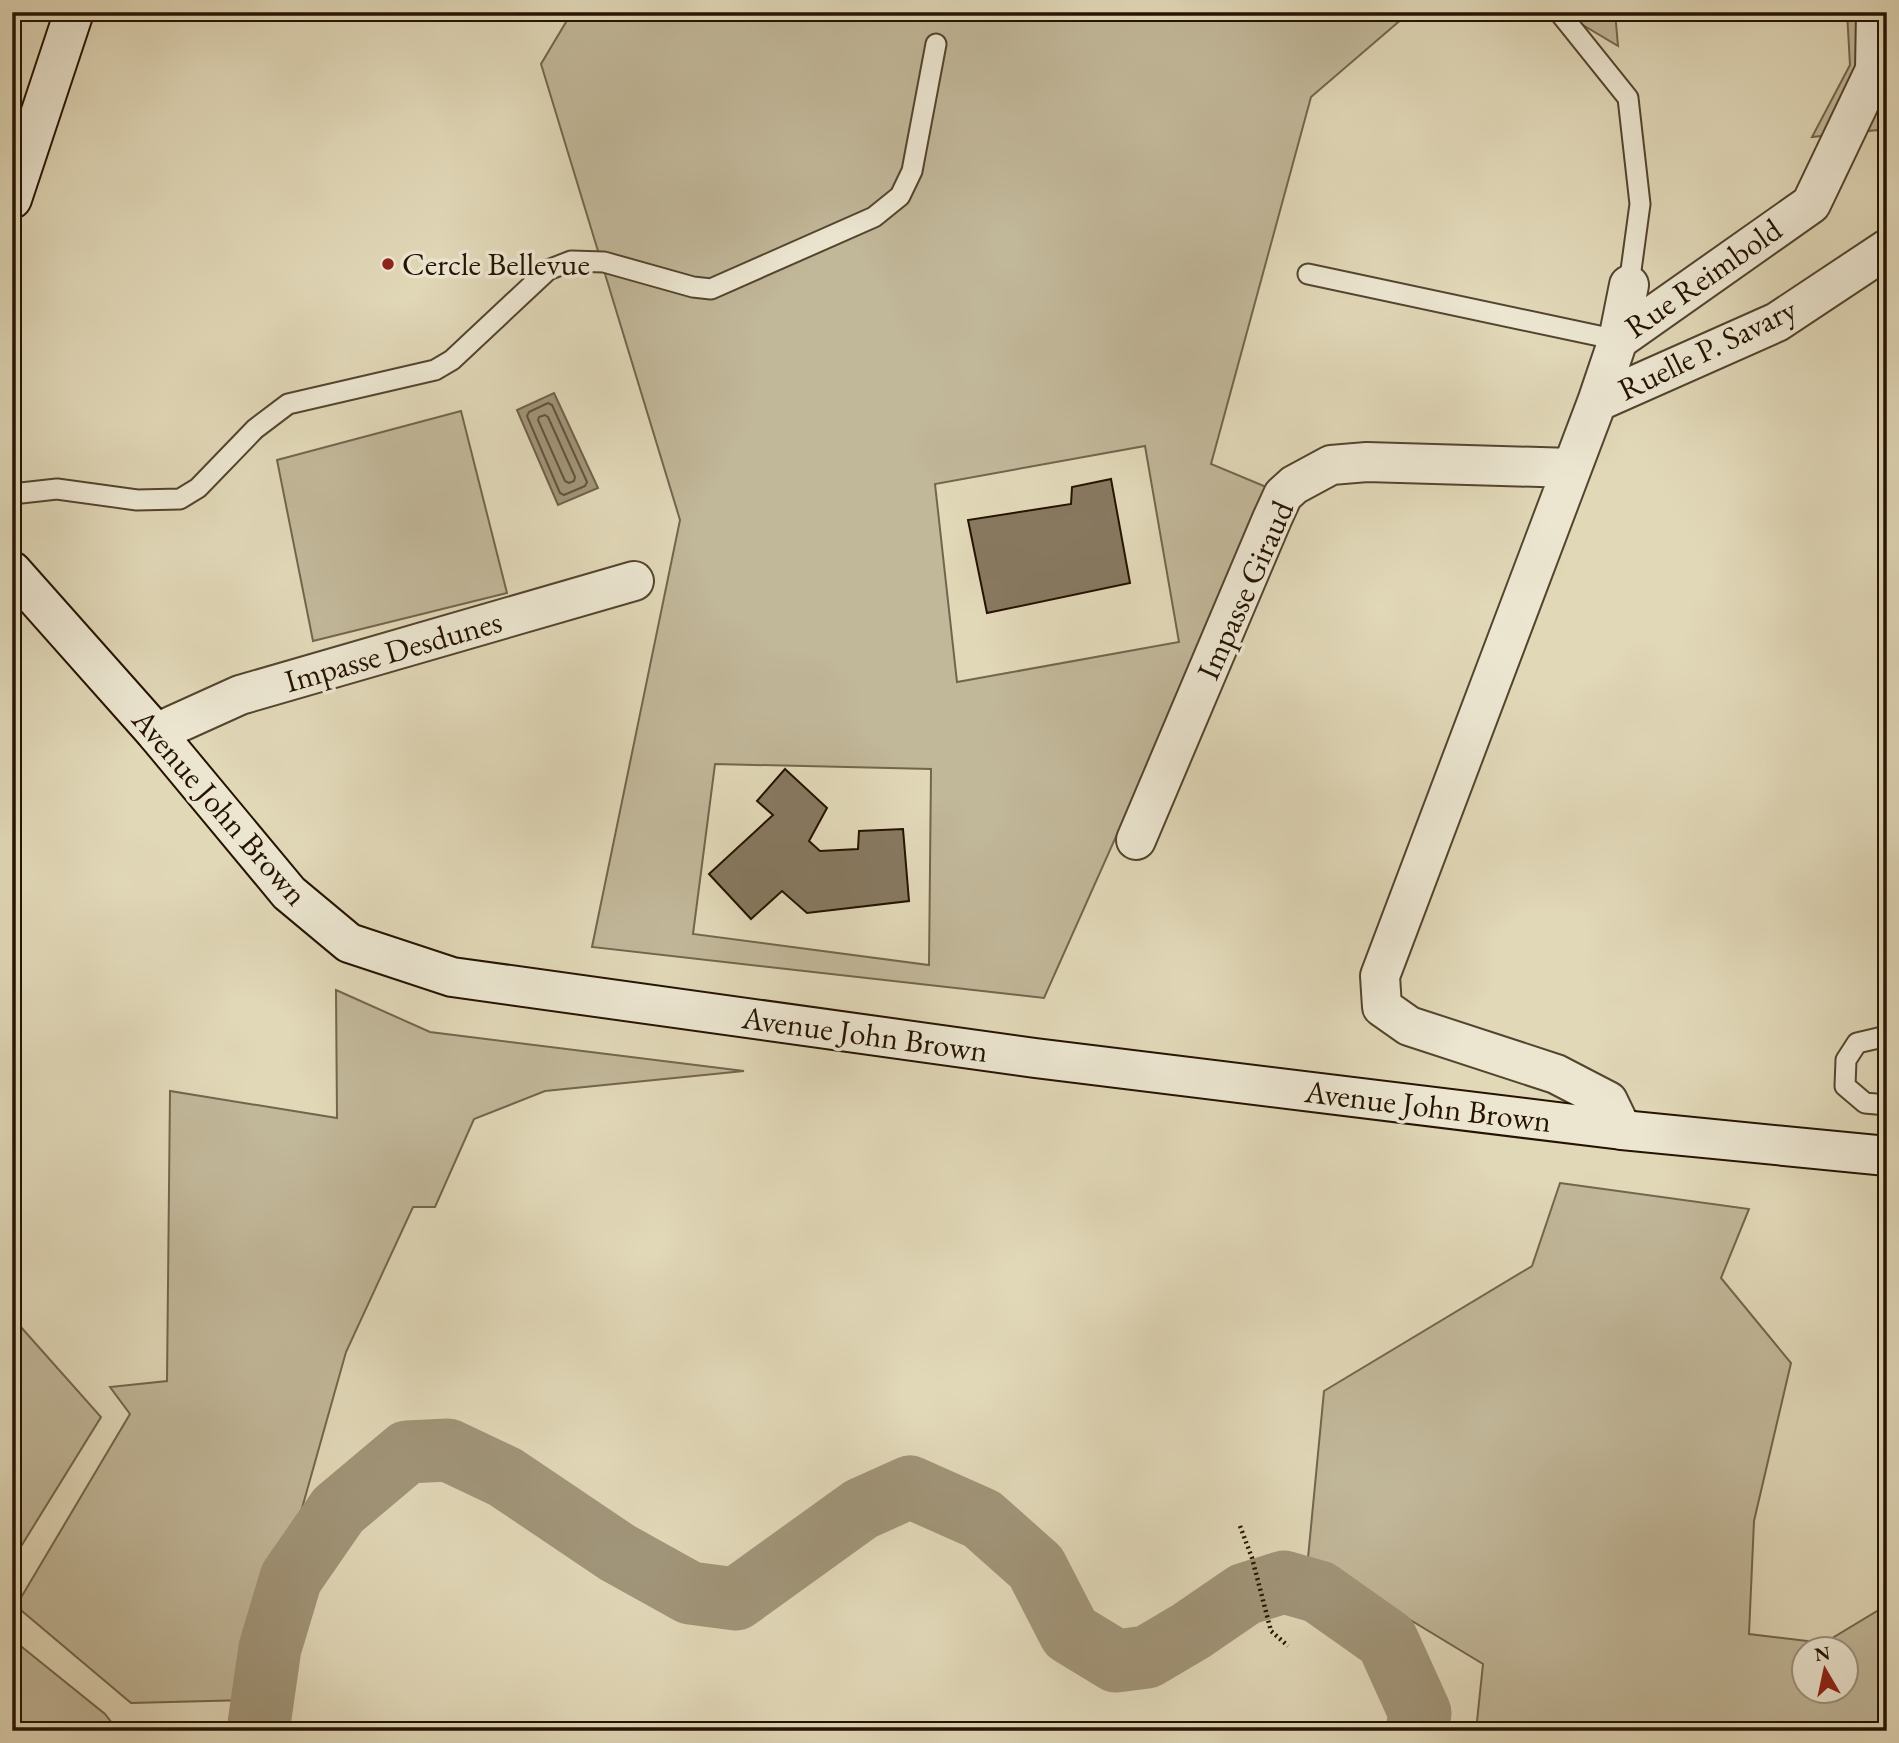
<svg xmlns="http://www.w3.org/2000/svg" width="1899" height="1743" font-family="'EB Garamond',serif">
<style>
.green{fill:#c1b799;stroke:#73654c;stroke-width:2;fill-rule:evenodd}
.water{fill:#a19579;stroke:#6f6149;stroke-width:2}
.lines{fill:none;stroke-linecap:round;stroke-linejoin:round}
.shore{stroke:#63543c;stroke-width:2}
.river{stroke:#a19579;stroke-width:63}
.building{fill:#877960;stroke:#251300;stroke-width:2}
.lane-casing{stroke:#54442e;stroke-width:23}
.street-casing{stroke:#54442e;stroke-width:42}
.secondary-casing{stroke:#251300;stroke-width:42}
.path{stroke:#251300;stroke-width:4.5;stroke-dasharray:2 3.5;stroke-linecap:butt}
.lane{stroke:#ece6d1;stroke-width:19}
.street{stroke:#ece6d1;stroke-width:38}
.secondary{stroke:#ece6d1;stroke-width:38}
.poi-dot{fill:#8f2418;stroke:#ece6d1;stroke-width:2.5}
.labels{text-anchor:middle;stroke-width:7;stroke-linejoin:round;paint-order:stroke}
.poi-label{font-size:32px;fill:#251300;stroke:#ece6d1;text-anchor:start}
.street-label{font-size:32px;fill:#251300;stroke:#ece6d1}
</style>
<rect width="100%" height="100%" fill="#e1d8b8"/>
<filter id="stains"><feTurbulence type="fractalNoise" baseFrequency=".00286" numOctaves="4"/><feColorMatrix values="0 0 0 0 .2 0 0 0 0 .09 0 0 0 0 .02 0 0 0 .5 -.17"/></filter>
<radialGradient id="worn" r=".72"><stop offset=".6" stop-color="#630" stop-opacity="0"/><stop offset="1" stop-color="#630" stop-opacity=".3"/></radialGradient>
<!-- green -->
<path class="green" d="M572,12H1410L1311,97L1211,464L1271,489L1044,998L592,947L680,520L541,64ZM1145,446L1179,642L957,682L935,484ZM715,764L931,769L929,965L693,934Z
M1561,12H1615L1618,46Z
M1847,12H1887V129L1812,137L1850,65Z
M461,411L507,593L313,641L277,460Z
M336,990L430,1032L744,1071L545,1091L474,1119L435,1207H413L346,1352L248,1700L131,1703L16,1606L130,1414L110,1387L167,1381L170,1091L337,1118Z
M1560,1183L1749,1209L1721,1278L1791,1363L1754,1521L1749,1634L1824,1643L1887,1605V1731H1476L1483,1664L1308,1558L1324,1391L1532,1266ZM1804,1648H1846V1690H1804Z
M12,1317L101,1417L12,1561Z
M12,1639L105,1714L118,1731H12Z"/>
<!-- water -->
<path class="water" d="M554,393L598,488L558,505L517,410Z"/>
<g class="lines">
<!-- shore -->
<path class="shore" d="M548,403L552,405L587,482L585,486L564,495L560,493L527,416L529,412Z
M545,415L548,417L575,477L574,481L569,483L565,481L538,420L539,417Z"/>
<!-- river -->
<path class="river" d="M260,1731L259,1724L270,1648L291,1578L338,1510L407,1452L448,1450L505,1477L618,1553L690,1593L736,1599L861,1509L910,1487L982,1519L1036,1567L1070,1633L1116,1661L1147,1657L1191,1631L1245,1594L1284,1582L1319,1592L1387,1640L1420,1713L1417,1731"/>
</g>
<!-- building -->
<path class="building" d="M1111,479L1130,583L987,613L968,520L1071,504L1072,487Z
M785,769L827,808L809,841L820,851L858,849L859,831L903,829L909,901L807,913L782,891L751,919L709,874L773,815L757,801Z"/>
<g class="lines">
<defs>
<path id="lane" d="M1559,12L1628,98L1640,204L1629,285
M1308,274L1618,340
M12,494L57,489L137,500L180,499L198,488L255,429L288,404L435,370L452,360L548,270L571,261L604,262L693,287L711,289L874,217L900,196L912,171L936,44
M1887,1036L1857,1043L1846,1060L1845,1086L1865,1103L1887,1105"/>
<path id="street" d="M1618,340L1811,204L1875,70L1876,12
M1597,402L1777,322L1887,249
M156,733L240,695L634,581
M1136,840L1272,519L1283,495L1294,485L1331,465L1367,462L1572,468
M1622,1130L1608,1101L1556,1074L1409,1026L1382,1007L1380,976L1597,402L1618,340L1629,285"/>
<path id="secondary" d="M12,199L74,12
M12,571L156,733L289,893L349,943L452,977L1035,1058L1622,1130L1887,1156"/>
</defs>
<!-- lane casing -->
<use href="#lane" class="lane-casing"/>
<!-- street casing -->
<use href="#street" class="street-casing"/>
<!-- secondary casing -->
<use href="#secondary" class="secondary-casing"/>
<!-- path -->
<path class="path" d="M1240,1526L1252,1558L1271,1631L1288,1646"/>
<!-- lane -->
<use href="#lane" class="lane"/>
<!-- street -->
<use href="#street" class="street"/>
<!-- secondary -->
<use href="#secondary" class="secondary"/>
</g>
<!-- markers -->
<circle class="poi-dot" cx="388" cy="264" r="7"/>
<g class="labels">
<!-- poi labels -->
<g class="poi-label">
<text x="402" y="275">Cercle Bellevue</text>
</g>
<!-- street labels -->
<g class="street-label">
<text transform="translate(1703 278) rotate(-35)" y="11">Rue Reimbold</text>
<text transform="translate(1707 349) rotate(-26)" y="11">Ruelle P. Savary</text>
<text transform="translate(1245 590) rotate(-66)" y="11">Impasse Giraud</text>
<text transform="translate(393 651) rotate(-16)" y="11">Impasse Desdunes</text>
<text transform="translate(220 807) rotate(49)" y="11">Avenue John Brown</text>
<text transform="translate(865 1034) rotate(8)" y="11">Avenue John Brown</text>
<text transform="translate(1428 1106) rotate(7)" y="11">Avenue John Brown</text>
</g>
</g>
<!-- margin -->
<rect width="1899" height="1743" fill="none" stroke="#e1d8b8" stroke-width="42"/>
<rect x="14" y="14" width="1871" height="1715" fill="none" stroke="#251300" stroke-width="3.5"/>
<rect x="21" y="21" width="1857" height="1701" fill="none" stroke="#251300" stroke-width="2"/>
<!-- north arrow -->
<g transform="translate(1825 1670) rotate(351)"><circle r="33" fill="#ece6d1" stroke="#9c927d" stroke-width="2"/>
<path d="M0-5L12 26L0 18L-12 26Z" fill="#8f2418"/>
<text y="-10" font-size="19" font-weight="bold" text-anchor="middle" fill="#251300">N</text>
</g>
<rect width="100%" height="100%" filter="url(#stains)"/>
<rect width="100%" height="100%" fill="url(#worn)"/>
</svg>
